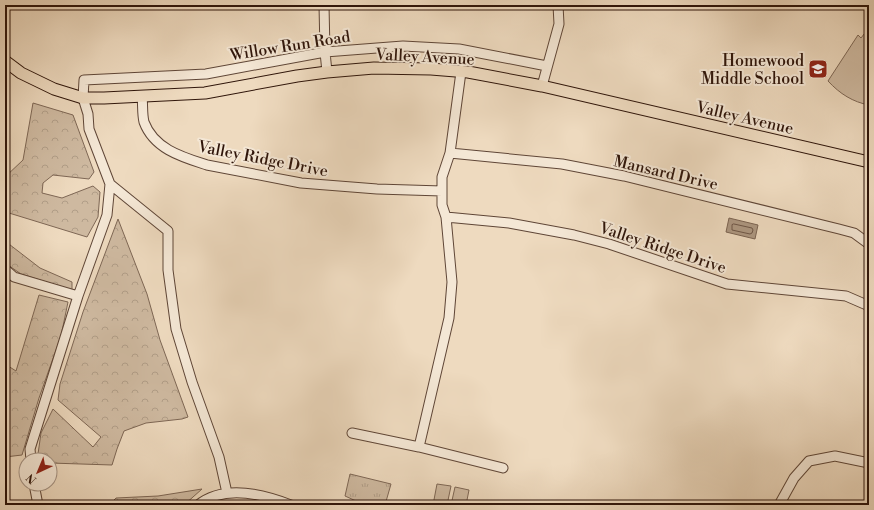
<svg xmlns="http://www.w3.org/2000/svg" width="874" height="510" font-family="'Libre Bodoni',serif">
<style>
.forest{fill:url(#forest-crowns);stroke:#7e6755}
.park{fill:url(#park-tufts);stroke:#7e6755}
.garden{fill:#ceb9a0;stroke:#7e6755}
.water{fill:#ad9781;stroke:#7b6351}
.lines{fill:none;stroke-linecap:round;stroke-linejoin:round}
.shore{stroke:#6e5646;stroke-width:1}
.minor-casing{stroke:#5f4637;stroke-width:11}
.major-casing{stroke:#2f150a;stroke-width:13}
.minor{stroke:#f4e7d5;stroke-width:9}
.major{stroke:#eedabf;stroke-width:11}
.labels{text-anchor:middle;stroke-width:4;stroke-linejoin:round;paint-order:stroke}
.street-label{font-size:16px;fill:#2f150a;stroke:#f4e7d5}
.poi-label{font-size:16px;fill:#2f150a;stroke:#f4e7d5;text-anchor:end}
</style>
<defs>
<pattern id="forest-crowns" width="20" height="18" patternUnits="userSpaceOnUse"><rect width="20" height="18" fill="#ceb9a0"/><path d="M2 6a3 3 0 1 1 6 0M12 15a3 3 0 1 1 6 0" fill="none" stroke="#b19e88"/></pattern>
<pattern id="park-tufts" width="24" height="20" patternUnits="userSpaceOnUse"><rect width="24" height="20" fill="#ceb9a0"/><path d="M3 7l-1-3M5 7V3M7 7l1-3M15 17l-1-3M17 17v-4M19 17l1-3" fill="none" stroke="#b19e88"/></pattern>
</defs>
<rect width="100%" height="100%" fill="#eedabf"/>
<filter id="stains"><feTurbulence type="fractalNoise" baseFrequency=".005" numOctaves="4"/><feColorMatrix values="0 0 0 0 .2 0 0 0 0 .09 0 0 0 0 .02 0 0 0 .5 -.17"/></filter>
<radialGradient id="worn" r=".72"><stop offset=".6" stop-color="#630" stop-opacity="0"/><stop offset="1" stop-color="#630" stop-opacity=".3"/></radialGradient>
<!-- forest -->
<path class="forest" d="M33,103L73,115L94,172L89,179L53,175L43,183L42,193L62,198L93,186L100,192L98,217L87,237L9,213L5,226V177L23,160Z
M118,219L147,294L160,340L188,417L182,419L146,423L124,431L117,449L112,465L50,463V460H42L38,454L41,433L53,409L93,447L101,437L58,400L60,384L83,312Z
M5,241L40,268L72,282V290L21,274L5,263Z
M39,295L68,302L61,336L39,398L22,455L5,457V364L16,371Z
M202,489L184,505H109L116,498L158,496Z"/>
<!-- park -->
<path class="park" d="M350,474L391,484L385,505H365L345,496Z"/>
<!-- garden -->
<path class="garden" d="M868,29H869V105C853,102 840,94 828,81L858,35L861,38Z
M437,484L451,486L447,505H433Z
M455,487L469,490L466,505H451Z"/>
<!-- water -->
<path class="water" d="M729,218L758,225L755,239L726,232Z"/>
<g class="lines">
<!-- shore -->
<path class="shore" d="M734,224L752,228L753,230L752,233L750,234L732,230V225Z"/>
<defs>
<path id="minor" d="M324,5L325,52L327,72
M542,86L559,24L558,5
M142,97C143,104 142,114 144,122C154,149 182,157 207,165L301,183L377,189L442,191
M450,153L562,164L624,176L839,229L854,233L869,244
M110,184L168,231V270L176,329L192,382L219,457L227,493
M446,217L509,223L574,235L609,244L727,284L846,296L869,306
M5,269L14,277L78,296
M352,433L419,447L503,468
M419,447L449,318L452,282L446,217L442,205V177L450,153L461,72
M31,460L30,449L78,296L107,215L110,184L89,129L88,114L83,98L84,80L206,74L325,52L403,46L459,49L547,66
M34,484L38,505
M198,505C224,484 263,494 291,505
M779,505L794,478L809,461L835,456L869,463"/>
<path id="major" d="M5,61L21,73L54,89L83,98H104L205,93L297,76L327,72L374,68L431,69L468,72L542,86L869,162"/>
</defs>
<!-- minor casing -->
<use href="#minor" class="minor-casing"/>
<!-- major casing -->
<use href="#major" class="major-casing"/>
<!-- minor -->
<use href="#minor" class="minor"/>
<!-- major -->
<use href="#major" class="major"/>
</g>
<!-- icons -->
<defs>
<symbol id="school-square" viewBox="-11 -11 22 22"><rect x="-9" y="-9" width="18" height="18" rx="4" fill="#8f2418" stroke="#f4e7d5"/><path d="M0-5L7-2L0 1L-7-2ZM-4 1L0 2.5L4 1V4Q0 6-4 4Z" fill="#fff"/></symbol>
</defs>
<g fill-rule="evenodd">
<use href="#school-square" x="807" y="58" width="22" height="22"/>
</g>
<g class="labels">
<!-- street labels -->
<g class="street-label">
<text transform="translate(290 45) rotate(-9)" y="6">Willow Run Road</text>
<text transform="translate(425 56) rotate(3)" y="6">Valley Avenue</text>
<text transform="translate(745 117) rotate(13)" y="6">Valley Avenue</text>
<text transform="translate(263 158) rotate(11)" y="6">Valley Ridge Drive</text>
<text transform="translate(666 172) rotate(13)" y="6">Mansard Drive</text>
<text transform="translate(663 247) rotate(18)" y="6">Valley Ridge Drive</text>
</g>
<!-- poi labels -->
<g class="poi-label">
<text x="804" y="66">Homewood<tspan x="804" dy="18">Middle School</tspan></text>
</g>
</g>
<!-- margin -->
<rect width="874" height="510" fill="none" stroke="#eedabf" stroke-width="20"/>
<rect x="6" y="6" width="862" height="498" fill="none" stroke="#2f150a" stroke-width="2"/>
<rect x="10" y="10" width="854" height="490" fill="none" stroke="#2f150a"/>
<!-- north arrow -->
<g transform="translate(38 472) rotate(224)"><circle r="19" fill="#f4e7d5" stroke="#a59384"/>
<path d="M0-3L7 15L0 10L-7 15Z" fill="#8f2418"/>
<text y="-6" font-size="11" font-weight="bold" text-anchor="middle" fill="#2f150a">N</text>
</g>
<rect width="100%" height="100%" filter="url(#stains)"/>
<rect width="100%" height="100%" fill="url(#worn)"/>
</svg>
